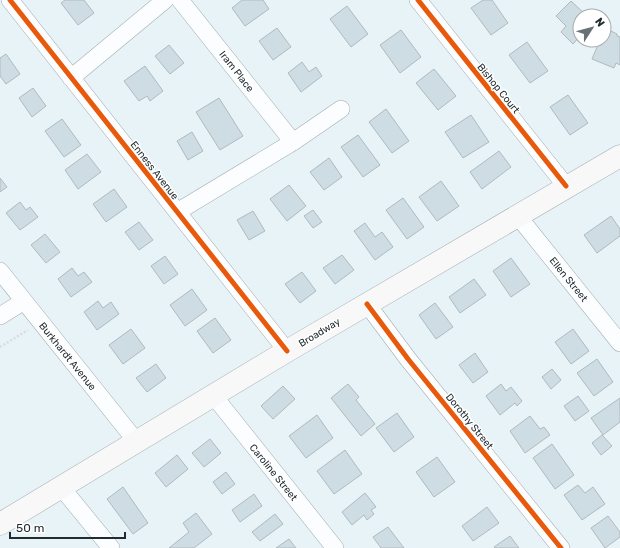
<svg xmlns="http://www.w3.org/2000/svg" width="620" height="548" font-family="Rubik,sans-serif">
<style>
.building{fill:#cddde3;stroke:#b0b9be}
.lines{fill:none;stroke-linecap:round;stroke-linejoin:round}
.minor-casing{stroke:#a3acb0;stroke-width:18}
.secondary-casing{stroke:#a3acb0;stroke-width:23}
.path{stroke:#d9dcde;stroke-width:2.5;stroke-dasharray:2 2;stroke-linecap:butt}
.minor{stroke:#fcfdfe;stroke-width:17}
.secondary{stroke:#f9f8f9;stroke-width:22}
.cycleway-casing{stroke:#fff;stroke-width:8}
.cycleway{stroke:#e8590c;stroke-width:5}
.labels{text-anchor:middle;stroke-width:3;stroke-linejoin:round;paint-order:stroke}
.street-label{font-size:10px;fill:#222c30;stroke:#fff}
</style>
<rect width="100%" height="100%" fill="#e8f3f8"/>
<!-- building -->
<path class="building" d="M65,0H84L94,13L78,25L61,3Z
M242,0H263L269,9L245,26L232,8Z
M483,0H492L508,23L491,35L471,8Z
M571,1L587,16H580V36L573,44L561,32L566,26L556,16Z
M347,6L368,34L351,47L330,19Z
M277,28L291,47L273,60L259,41Z
M605,28L617,34V36L620,37V65L616,63L614,68L592,59L600,40H604Z
M401,30L421,57L400,73L380,45Z
M527,42L548,71L530,83L509,55Z
M169,45L184,63L170,74L155,56Z
M6,54L20,74L6,84L0,76V58Z
M302,62L309,72L316,67L322,76L301,92L288,73Z
M145,66L163,91L150,101L147,96L139,101L124,81Z
M434,69L456,96L438,110L416,83Z
M33,88L46,106L32,117L19,98Z
M568,95L588,123L570,135L550,107Z
M219,98L243,136L220,150L196,112Z
M386,109L409,141L392,153L369,122Z
M471,115L489,142L463,158L445,132Z
M62,119L81,145L64,157L45,131Z
M192,132L203,151L188,160L177,141Z
M358,135L380,165L363,177L341,147Z
M499,151L511,167L482,189L470,172Z
M87,154L101,172L78,189L65,170Z
M329,158L342,177L324,190L310,172Z
M0,178L7,187L0,192Z
M441,181L459,206L437,221L419,197Z
M289,185L306,206L287,221L270,199Z
M114,189L127,207L106,222L93,204Z
M403,198L424,227L407,239L386,210Z
M20,202L26,210L30,207L38,217L20,230L6,213Z
M313,210L322,222L313,228L304,216Z
M253,211L265,231L249,240L237,220Z
M611,216L620,229V236L597,253L584,235Z
M139,222L153,240L139,250L125,232Z
M365,223L375,237L382,232L393,247L375,260L354,231Z
M45,234L60,252L46,263L31,245Z
M342,255L354,270L335,284L323,268Z
M165,256L178,274L164,284L151,266Z
M511,258L530,284L511,297L493,271Z
M72,268L78,276L84,272L92,282L71,297L58,279Z
M302,272L316,291L300,303L285,284Z
M474,279L486,295L460,313L449,297Z
M192,289L207,310L185,326L170,305Z
M98,301L103,308L111,302L119,314L97,330L84,312Z
M435,303L453,327L436,339L419,315Z
M215,318L231,340L213,353L197,331Z
M131,329L145,348L123,364L109,345Z
M573,329L589,351L571,364L555,342Z
M475,353L488,372L473,383L459,365Z
M597,359L613,382L594,396L577,373Z
M156,364L166,378L147,392L136,378Z
M552,369L561,380L551,389L542,377Z
M348,384L359,397L356,400L375,424L361,436L331,398Z
M501,384L506,391L511,387L522,401L517,406L515,403L500,415L486,396Z
M283,386L295,399L273,419L261,406Z
M578,396L589,411L575,421L564,406Z
M620,398V422L603,435L591,418Z
M397,413L414,437L394,452L376,428Z
M317,415L333,438L306,458L289,436Z
M530,416L540,429L544,427L550,435L525,453L510,431Z
M602,435L612,446L601,455L592,443Z
M210,439L221,453L204,467L192,453Z
M552,444L574,475L555,489L533,458Z
M345,450L362,474L334,494L317,471Z
M177,455L188,469L166,487L155,473Z
M437,457L455,482L434,497L416,472Z
M226,472L235,484L222,494L213,482Z
M578,485L585,493L593,487L605,504L582,520L564,495Z
M123,487L148,523L133,534L107,499Z
M365,493L376,507L371,510L374,514L367,520L364,515L352,525L342,512Z
M254,494L262,506L240,522L232,510Z
M487,507L499,523L473,541L462,526Z
M196,513L212,534L194,548H169L189,532L183,523Z
M275,514L283,524L260,541L252,532Z
M608,516L620,532V537L605,548L591,528Z
M388,527L404,548H381L373,537Z
M510,536L519,548H495L494,547Z
M289,539L296,548H276Z"/>
<g class="lines">
<defs>
<path id="minor" d="M10,0L287,351
M180,0L293,142
M418,0L566,186
M71,78L165,0
M177,212L293,142L341,109
M517,215L620,343
M0,271L136,441
M367,304L408,359L561,548
M0,316L24,301
M213,395L335,548
M61,487L111,548"/>
<path id="secondary" d="M0,524L287,351L620,156"/>
</defs>
<!-- minor casing -->
<use href="#minor" class="minor-casing"/>
<!-- secondary casing -->
<use href="#secondary" class="secondary-casing"/>
<!-- path -->
<path class="path" d="M0,347L28,330"/>
<!-- minor -->
<use href="#minor" class="minor"/>
<!-- secondary -->
<use href="#secondary" class="secondary"/>
<defs>
<path id="cycleway" d="M10,0L287,351
M418,0L566,186
M367,304L408,359L561,548"/>
</defs>
<!-- cycleway casing -->
<use href="#cycleway" class="cycleway-casing"/>
<!-- cycleway -->
<use href="#cycleway" class="cycleway"/>
</g>
<g class="labels">
<!-- street labels -->
<g class="street-label">
<text transform="translate(237 71) rotate(52)" y="4">Iram Place</text>
<text transform="translate(499 88) rotate(51)" y="4">Bishop Court</text>
<text transform="translate(155 170) rotate(52)" y="4">Enness Avenue</text>
<text transform="translate(569 279) rotate(51)" y="4">Ellen Street</text>
<text transform="translate(319 332) rotate(-31)" y="4">Broadway</text>
<text transform="translate(68 356) rotate(51)" y="4">Burkhardt Avenue</text>
<text transform="translate(470 421) rotate(51)" y="4">Dorothy Street</text>
<text transform="translate(274 472) rotate(51)" y="4">Caroline Street</text>
</g>
</g>
<!-- north arrow -->
<g transform="translate(592 28) rotate(54)"><circle r="19" fill="#ffffff" stroke="#a7abac"/>
<path d="M0-3L7 15L0 10L-7 15Z" fill="#677276"/>
<text y="-6" font-size="11" font-weight="bold" text-anchor="middle" fill="#222c30">N</text>
</g>
<!-- scale -->
<path d="M10 532v6h115v-6" fill="none" stroke="#222c30" stroke-width="2"/>
<text x="16" y="532" font-size="12" fill="#222c30" stroke="#ffffff" stroke-width="3" paint-order="stroke">50 m</text>
</svg>
